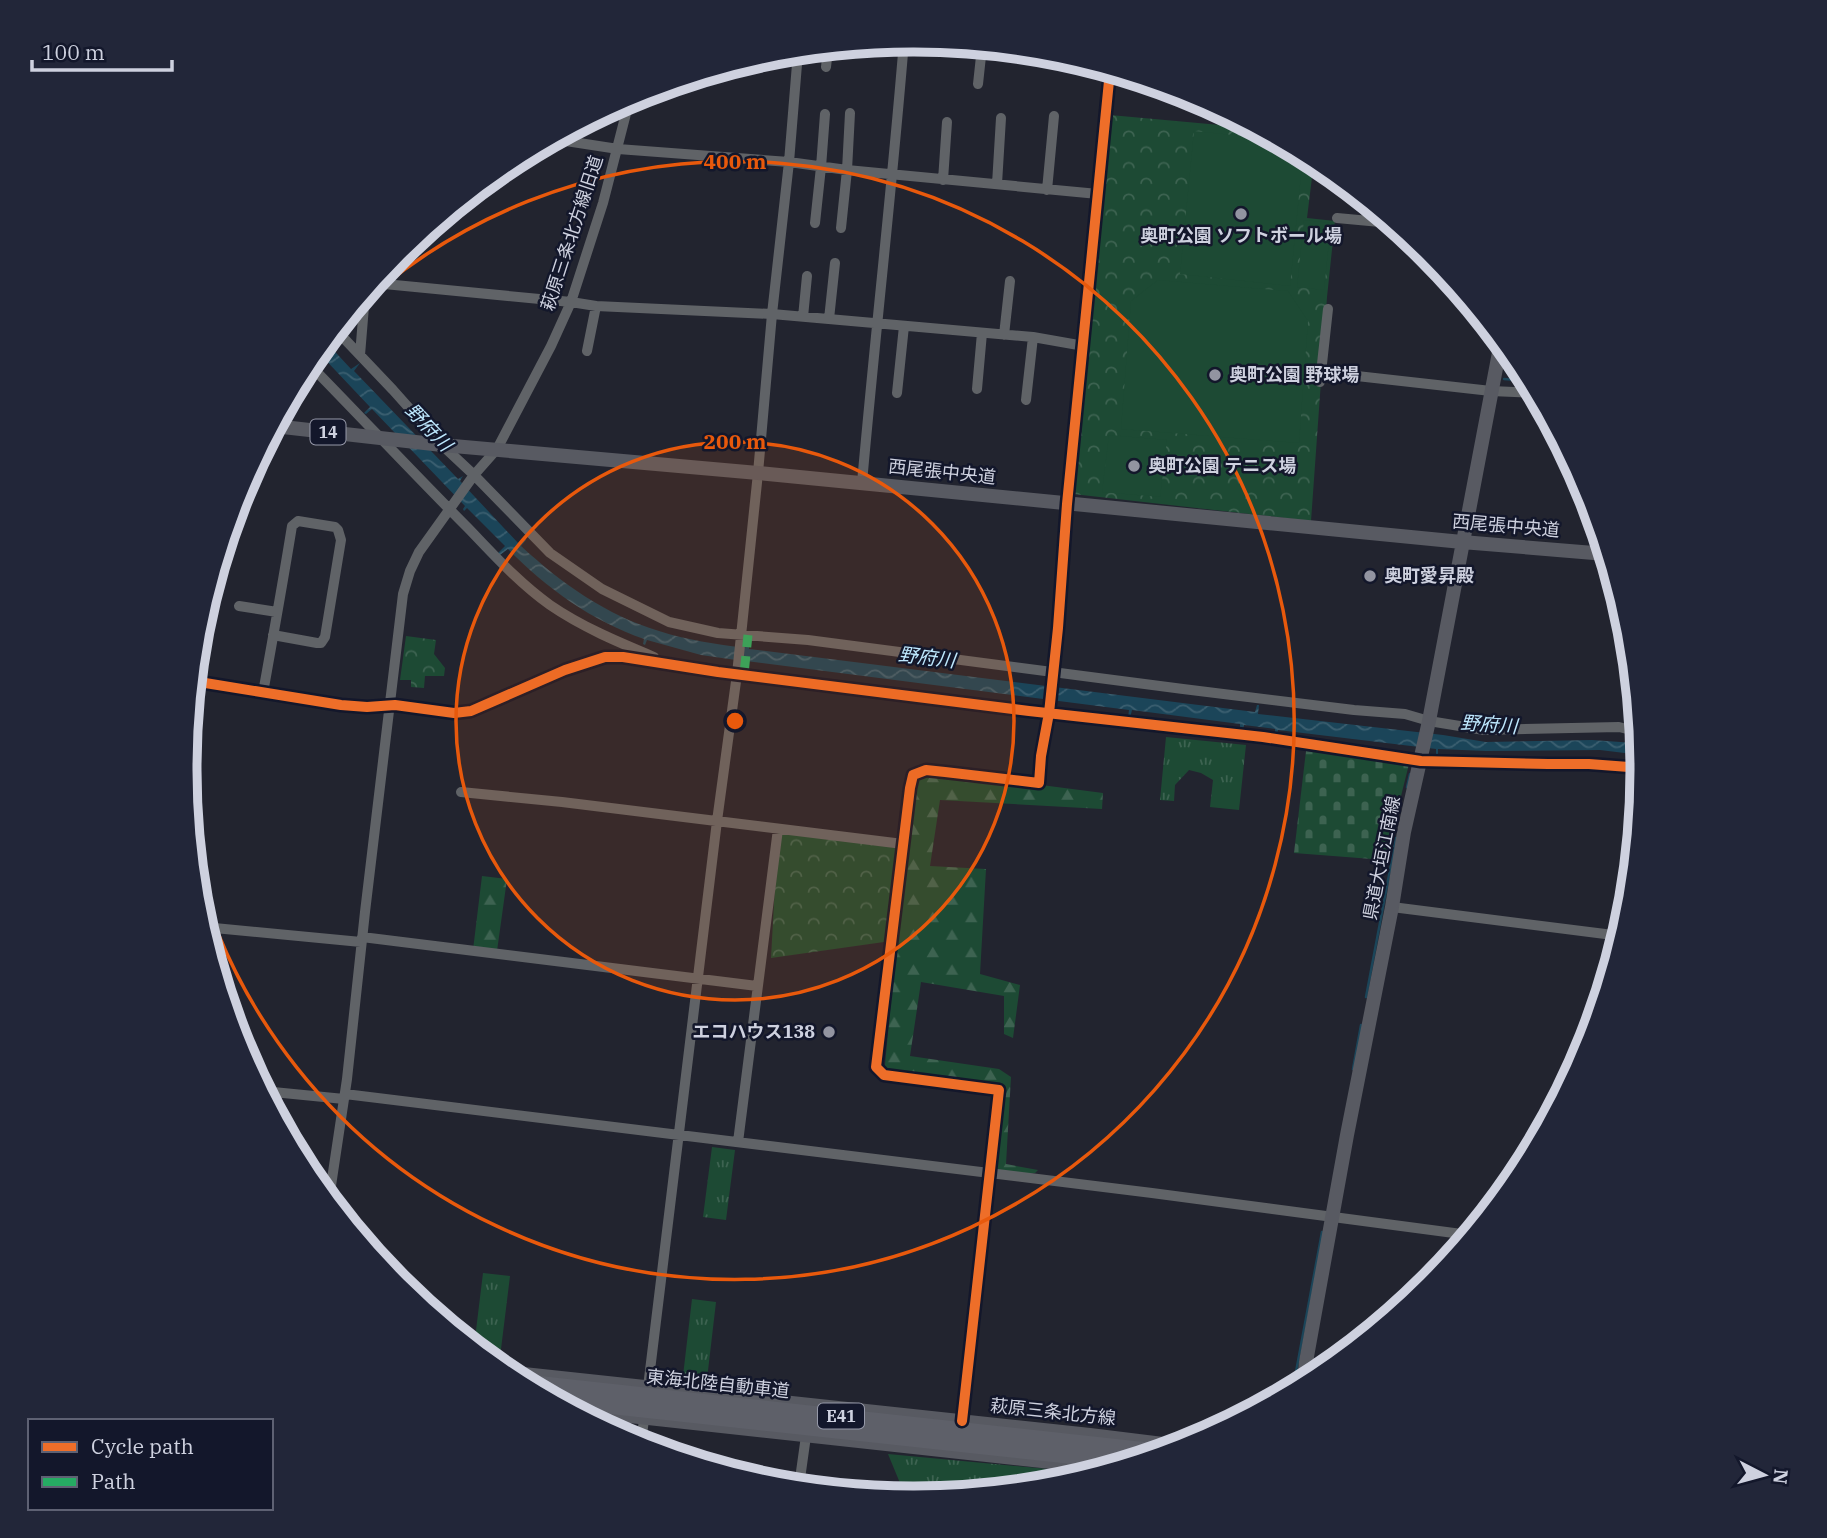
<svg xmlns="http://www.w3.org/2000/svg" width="1827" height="1538" font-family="'IBM Plex Serif','Noto Sans JP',serif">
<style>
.grass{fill:url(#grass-tufts)}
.forest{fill:url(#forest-firs)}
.cemetery{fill:url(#cemetery-stones)}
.park{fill:url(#park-crowns)}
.pitch{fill:#1d4a34}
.water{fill:url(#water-waves)}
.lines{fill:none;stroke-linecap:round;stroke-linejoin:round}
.stream{stroke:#1b4559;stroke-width:2.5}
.minor{stroke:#606367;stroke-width:10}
.major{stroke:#585a62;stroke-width:14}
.highway{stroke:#5e6069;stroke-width:16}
.quiet{stroke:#26ab63;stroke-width:9;stroke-dasharray:18 9;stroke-linecap:butt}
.cycleway-casing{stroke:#13172b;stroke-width:15}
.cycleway{stroke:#ee6e29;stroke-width:10}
.ring{fill:none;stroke:#e8590c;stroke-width:3.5}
.poi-dot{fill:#9294a1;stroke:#13172b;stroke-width:2.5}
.labels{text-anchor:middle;stroke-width:5;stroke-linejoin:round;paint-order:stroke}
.shield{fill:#13172b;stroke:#9699a9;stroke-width:2}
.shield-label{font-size:16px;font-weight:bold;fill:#ced1df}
.street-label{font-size:18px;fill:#ced1df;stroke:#13172b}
.poi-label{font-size:18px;font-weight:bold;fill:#ced1df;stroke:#13172b;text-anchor:start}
.water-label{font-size:19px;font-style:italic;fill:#bee8fe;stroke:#13172b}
.rim{fill:none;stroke:#ced1df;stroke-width:9}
.centre{fill:#e8590c;stroke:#13172b;stroke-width:3.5}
.ring-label{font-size:21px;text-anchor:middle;font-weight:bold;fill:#e8590c;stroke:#13172b;stroke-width:5;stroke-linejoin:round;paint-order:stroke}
</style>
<defs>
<pattern id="grass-tufts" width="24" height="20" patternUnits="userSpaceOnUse" patternTransform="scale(1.75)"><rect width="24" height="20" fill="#1d4a34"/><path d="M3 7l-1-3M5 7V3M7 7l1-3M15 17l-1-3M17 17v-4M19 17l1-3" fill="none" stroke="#3d6351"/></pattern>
<pattern id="forest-firs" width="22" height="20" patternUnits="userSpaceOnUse" patternTransform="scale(1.75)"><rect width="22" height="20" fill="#1d4a34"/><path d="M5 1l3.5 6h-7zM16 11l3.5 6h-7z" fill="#3d6351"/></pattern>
<pattern id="cemetery-stones" width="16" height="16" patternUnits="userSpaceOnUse" patternTransform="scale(1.75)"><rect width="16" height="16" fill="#1d4a34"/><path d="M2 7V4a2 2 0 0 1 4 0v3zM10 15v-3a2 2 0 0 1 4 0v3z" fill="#3d6351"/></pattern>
<pattern id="park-crowns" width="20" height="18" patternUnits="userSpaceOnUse" patternTransform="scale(1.75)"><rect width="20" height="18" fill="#1d4a34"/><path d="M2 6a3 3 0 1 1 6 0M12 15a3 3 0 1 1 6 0" fill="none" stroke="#3d6351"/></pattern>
<pattern id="water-waves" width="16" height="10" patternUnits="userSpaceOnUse" patternTransform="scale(1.75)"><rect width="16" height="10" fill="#1b4559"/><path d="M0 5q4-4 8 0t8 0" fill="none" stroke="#3b5f70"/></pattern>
</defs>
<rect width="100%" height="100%" fill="#22242f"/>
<!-- grass -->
<path class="grass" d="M1166,737L1246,745L1239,810L1210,807L1213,780L1201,773L1189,770L1175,785L1174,801L1160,800Z
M712,1147L735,1150L726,1220L703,1217Z
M483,1273L510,1276L500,1357L485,1356L474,1347Z
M692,1299L716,1302L707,1379L683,1376Z
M888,1454L1091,1473L1055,1484L913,1498L899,1496L900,1483Z"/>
<!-- forest -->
<path class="forest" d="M926,770L1103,793L1102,809L940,800L930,866L986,869L980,974L1020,985L1013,1038L1004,1034V996L921,982L910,1056L999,1069L1011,1077L1006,1164L1038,1170L1035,1173L997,1175L998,1090L884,1075L912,779Z
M482,876L507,879L497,951L473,950Z"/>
<!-- cemetery -->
<path class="cemetery" d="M1306,751L1410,760L1385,860L1294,853Z"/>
<!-- park -->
<path class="park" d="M1110,115L1253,128L1314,161L1307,218L1335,221L1327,297L1311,521L1073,494Z
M406,636L436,640L434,654L445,668L444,676H425L424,688L411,687V680H400Z
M778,829L899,844L891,941L771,958Z"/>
<!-- pitch -->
<path class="pitch" d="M1194,131L1273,139L1303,155L1290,286L1180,274Z
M1304,220L1331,223L1324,290L1297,287Z
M1158,280L1288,291L1308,321L1299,443L1121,429L1131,301Z
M1109,435L1167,440L1160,497L1102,492Z"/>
<!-- water -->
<path class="water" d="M326,342L351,369L360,363L354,371L458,479L463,476L460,481L519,544L525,538L526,540L521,546C561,583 606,615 659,631C687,640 716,644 745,648L746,640L749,641V649L1255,712L1257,705H1259L1258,714L1443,735L1486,742L1592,740L1635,743L1640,744L1641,755L1600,750L1486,751L1438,749V758H1436V749L1278,730L1277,736H1275V729L1244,725L1243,732L1240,731V724L1132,710L1130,718H1128L1129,710L746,661L745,669H743V661L701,655L647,640L645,645L643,644L644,639C592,621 546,588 508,549L500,555L498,553L505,546L467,508L464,511L463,509L465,506L372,409L366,414L364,413L370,407L318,352Z"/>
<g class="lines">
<!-- stream -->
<path class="stream" d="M1504,379L1529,381
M1407,787L1410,774
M1366,997L1396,838
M1353,1069L1361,1025
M1293,1388L1322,1232"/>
<!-- minor -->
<path class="minor" d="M826,67L828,49
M978,84L982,47
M553,139L618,149L789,162L847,170L1098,194
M943,180L947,122
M997,184L1001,118
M1047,190L1054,116
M1337,218L1391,223
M815,223L821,167L825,114
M841,228L847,170L850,113
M374,283L571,302L596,306L772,314L1033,337L1084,346
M1457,294L1458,289
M803,317L807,276
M829,319L835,263
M336,330L393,390L442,445L474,475L550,553L602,589L669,622L718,633L808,640L1183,689L1354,710L1405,714L1429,721L1484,730L1619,727L1639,732
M1004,335L1010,281
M587,351L596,306
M360,355L365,294
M308,363C362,418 414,474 468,528C494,555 519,583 550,605C582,627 618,642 654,657
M1321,372L1491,391L1535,393
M1320,382L1328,309
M977,389L982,333
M897,393L904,326
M1026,400L1033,337
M862,483C875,336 892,189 904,41
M239,606L277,612
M193,681L341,705L367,707L395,705L454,713L471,711L565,670L605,657H623L718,672L1029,711L1263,737L1421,761L1548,764H1589L1642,768
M263,693C273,637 283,582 292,526L298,521L335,527L338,530L341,540L325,637L321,643H317L273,635
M461,792L562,802L903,844
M1392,907L1621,936
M204,927L361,942
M362,937L757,986
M263,1091L344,1099
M345,1094L1152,1193L1469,1235
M738,1142L778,829
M329,1199L347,1079L365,912L403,594L410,571L419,552L474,475L497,449L551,346L571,302L603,203L630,98
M1306,1362L1330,1365
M647,1395L717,821L737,674L758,473L772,314L789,162L798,52
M962,1421L999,1090L884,1075L876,1067L910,788L913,775L926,770L945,772L1039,783L1041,756L1049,713L1058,628L1067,504L1110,71
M641,1444L645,1411
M799,1486L806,1436"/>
<!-- major -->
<path class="major" d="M274,426L442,445L758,473L1462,542L1606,554
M505,1372L1090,1435L1179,1446
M1304,1382L1306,1362L1347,1135L1392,907L1404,832L1429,721L1501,342
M575,1410L1106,1468"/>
<!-- highway -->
<path class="highway" d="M521,1382L1161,1452
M556,1400L1127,1462"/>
<!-- quiet -->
<path class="quiet" d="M744,674L748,635"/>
<defs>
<path id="cycleway" d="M193,681L341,705L367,707L395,705L454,713L471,711L565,670L605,657H623L718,672L1029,711L1263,737L1421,761L1548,764H1589L1642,768
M962,1421L999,1090L884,1075L876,1067L910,788L913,775L926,770L945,772L1039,783L1041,756L1049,713L1058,628L1067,504L1110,71"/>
</defs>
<!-- cycleway casing -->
<use href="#cycleway" class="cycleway-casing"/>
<!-- cycleway -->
<use href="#cycleway" class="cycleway"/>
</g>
<!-- distance rings -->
<circle cx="735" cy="721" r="279" fill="#e8590c" fill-opacity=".12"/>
<g class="ring">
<circle cx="735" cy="721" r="279"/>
<path d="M336 329A559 559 0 1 1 194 861"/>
</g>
<!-- markers -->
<g class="poi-dot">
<circle cx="1241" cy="214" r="7"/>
<circle cx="1215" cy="375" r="7"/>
<circle cx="1134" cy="466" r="7"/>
<circle cx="1370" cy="576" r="7"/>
<circle cx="829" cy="1032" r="7"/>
</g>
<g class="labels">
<!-- shield labels -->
<g class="shield">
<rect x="310.5" y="419.5" width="35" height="25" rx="5"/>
<rect x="818" y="1403.5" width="46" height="25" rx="5"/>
</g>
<g class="shield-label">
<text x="328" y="438">14</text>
<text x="841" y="1422">E41</text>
</g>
<!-- street labels -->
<g class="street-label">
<text transform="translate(572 233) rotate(-72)" y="6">萩原三条北方線旧道</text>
<text transform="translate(942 472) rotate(6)" y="6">西尾張中央道</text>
<text transform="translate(1506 526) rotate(5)" y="6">西尾張中央道</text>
<text transform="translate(1382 858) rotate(-79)" y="6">県道大垣江南線</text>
<text transform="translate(718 1384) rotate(6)" y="6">東海北陸自動車道</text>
<text transform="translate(1053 1412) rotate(6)" y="6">萩原三条北方線</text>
</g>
<!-- poi labels -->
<g class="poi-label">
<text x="1241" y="242" text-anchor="middle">奥町公園 ソフトボール場</text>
<text x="1229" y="381">奥町公園 野球場</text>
<text x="1148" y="472">奥町公園 テニス場</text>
<text x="1384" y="582">奥町愛昇殿</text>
<text x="815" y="1038" text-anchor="end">エコハウス138</text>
</g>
<!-- water labels -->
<g class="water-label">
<text transform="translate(429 427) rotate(46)" y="7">野府川</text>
<text transform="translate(927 657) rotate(7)" y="7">野府川</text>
<text transform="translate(1489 724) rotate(4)" y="7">野府川</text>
</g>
</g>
<!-- crop -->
<path d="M0 0H1827V1538H0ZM913 52H914A716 716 0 0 1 1630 768V770A716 716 0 0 1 914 1486H913A716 716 0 0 1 197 770V768A716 716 0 0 1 913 52Z" fill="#222639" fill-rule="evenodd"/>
<path class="rim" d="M913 52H914A716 716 0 0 1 1630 768V770A716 716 0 0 1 914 1486H913A716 716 0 0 1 197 770V768A716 716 0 0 1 913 52Z"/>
<circle cx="735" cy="721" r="10" class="centre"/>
<g class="ring-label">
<text x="735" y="169">400 m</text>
<text x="735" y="449">200 m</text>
</g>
<!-- legend -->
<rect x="28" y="1419" width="245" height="91" fill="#13172b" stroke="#5e6173" stroke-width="2"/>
<rect x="42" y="1442" width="35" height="10" fill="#ee6e29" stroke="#5e6173" stroke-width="2"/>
<text x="91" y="1454" font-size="21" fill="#ced1df">Cycle path</text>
<rect x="42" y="1477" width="35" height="10" fill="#26ab63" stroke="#5e6173" stroke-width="2"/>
<text x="91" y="1489" font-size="21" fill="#ced1df">Path</text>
<!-- north arrow -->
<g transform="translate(1764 1475) rotate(96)" stroke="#13172b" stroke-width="5" paint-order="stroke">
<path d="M0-5L12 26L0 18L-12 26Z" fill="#ced1df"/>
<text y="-10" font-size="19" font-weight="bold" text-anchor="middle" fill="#ced1df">N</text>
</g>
<!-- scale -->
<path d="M32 60v10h140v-10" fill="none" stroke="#ced1df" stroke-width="3.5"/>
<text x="42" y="60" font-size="21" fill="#ced1df" stroke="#13172b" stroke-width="5" paint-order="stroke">100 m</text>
</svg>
